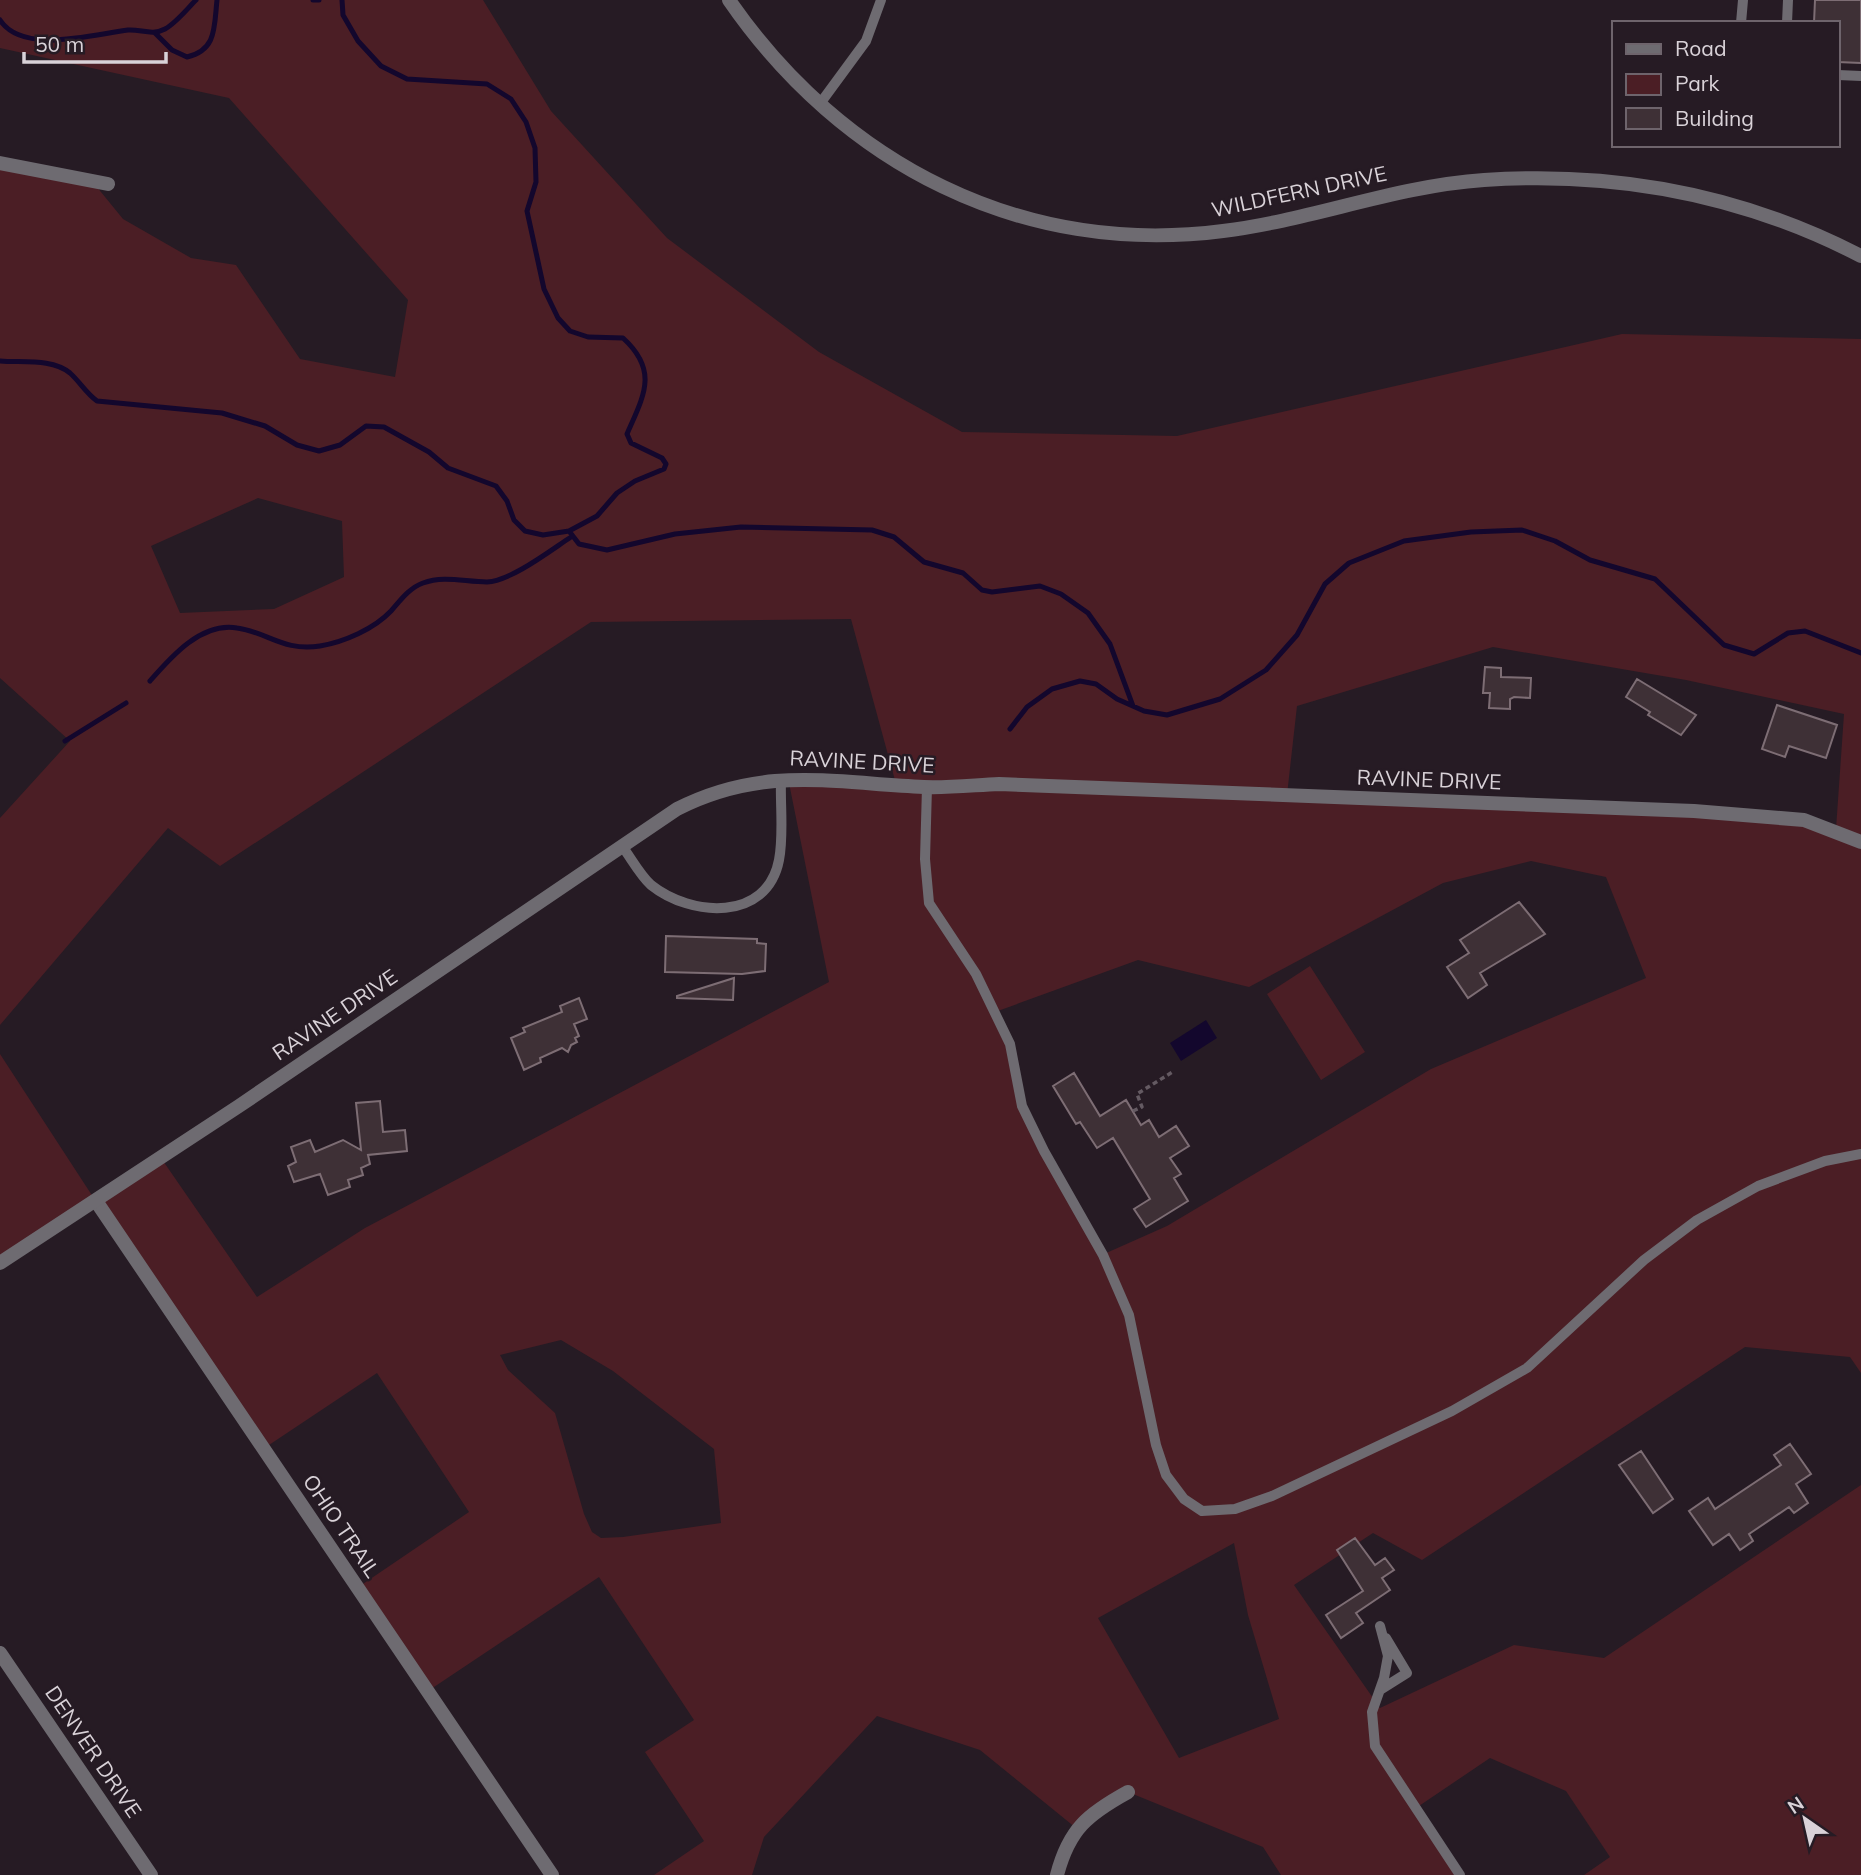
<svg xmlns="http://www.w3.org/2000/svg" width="1861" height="1875" font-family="Mulish,sans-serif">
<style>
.green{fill:#4b1e25;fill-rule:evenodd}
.water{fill:#13072d}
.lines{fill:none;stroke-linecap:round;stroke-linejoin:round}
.stream{stroke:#13072d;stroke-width:5}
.building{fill:#3e3036;stroke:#7d6d74;stroke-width:2}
.path{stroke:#645a62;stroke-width:3.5;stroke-dasharray:5 3.5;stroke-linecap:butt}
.service{stroke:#6e6b71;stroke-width:10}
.minor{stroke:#6e6b71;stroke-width:14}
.tertiary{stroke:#6e6b71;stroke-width:14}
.labels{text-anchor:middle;stroke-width:5;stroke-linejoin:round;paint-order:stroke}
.street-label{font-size:21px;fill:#d9d2d8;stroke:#261b24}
</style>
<rect width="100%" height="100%" fill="#261b24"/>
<!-- green -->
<path class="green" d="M0,0H483L551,111L667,238L819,352L962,432L1177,436L1622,334L1861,339V1373L1850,1357L1745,1347L1422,1560L1373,1533L1294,1585L1380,1708L1514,1645L1604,1658L1861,1485V1875H1584L1610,1857L1566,1791L1490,1758L1416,1808L1460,1875H1281L1263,1847L1128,1792L1076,1828L980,1750L877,1716L764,1837L752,1875H654L704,1841L645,1752L694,1720L599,1577L428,1691L357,1588L469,1512L377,1373L263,1449L96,1201L0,1263V1054L95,1200L161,1158L257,1297L365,1228L829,982L788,778L896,784L851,619L591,622L220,866L168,828L0,1025V818L70,741L0,678V163L92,181L123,219L191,258L236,265L300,359L395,377L408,300L229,98L0,48ZM258,498L342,521L344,577L274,609L180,613L151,546ZM1493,647L1686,680L1844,714L1836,829L1694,811L1287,795L1297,706ZM1531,861L1606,877L1646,978L1431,1069L1167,1226L1104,1254L1022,1106L1010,1044L995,1012L1138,960L1249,987L1443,883ZM561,1340L613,1371L714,1449L721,1523L623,1537L601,1538L592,1532L584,1514L555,1413L508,1370L500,1355ZM1234,1543L1248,1615L1279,1719L1179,1758L1098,1618Z
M1310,966L1365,1052L1321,1080L1267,994Z"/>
<!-- water -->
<path class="water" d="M1206,1020L1217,1038L1181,1061L1170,1043Z"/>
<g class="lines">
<!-- stream -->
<path class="stream" d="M313,0H319
M342,0L343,15L358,41L381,66L407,79L487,84L511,99L526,122L535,148L536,182L527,211L544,289L558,318L570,331L588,337L623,338C659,371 644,395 627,434L631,443L662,458L666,464L664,469L635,481L617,493L597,516L569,531
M0,20C23,55 94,34 128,30C141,29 152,36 165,29C176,23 187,9 196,0
M155,33L172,50L187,57C217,50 214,27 217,0
M0,361C22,363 52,358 70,373C80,382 86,393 97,401L222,413L265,426L297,445L319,451L340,445L366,426L384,427L429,452L448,468L496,486L507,501L514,520L525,531L543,535L569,531L579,544L607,550L675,534L741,527L872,530L894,537L924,562L963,573L982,590L992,592L1040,586L1061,594L1088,613L1110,644L1133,706
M150,681C171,657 201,622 237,628C267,632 284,652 320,646C344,642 374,629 391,611C400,601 409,588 423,583C444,575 465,582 487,582C511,581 551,550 571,537
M1010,729L1027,707L1052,689L1080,681L1096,684L1117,699L1144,711L1167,715L1220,699L1266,670L1297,635L1325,584L1349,563L1404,541L1471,532L1522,530L1555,541L1590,560L1655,579L1724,645L1754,654L1788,633L1805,631L1861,653
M65,741L126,703"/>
</g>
<!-- building -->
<path class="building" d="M1815,0H1861V63L1838,62V23H1814Z
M1485,667L1501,668V677L1531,678L1530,698L1514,697L1510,699V709L1489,708L1490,693H1483Z
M1637,679L1696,715L1681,735L1648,715L1650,712L1626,697Z
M1777,705L1837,725L1826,758L1789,746L1785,757L1762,749Z
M1519,902L1545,934L1480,973L1487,985L1468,998L1447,967L1469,953L1460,940Z
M666,936L757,939V943L766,944L765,971L742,974L665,972Z
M734,978L733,1000L677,998V996Z
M579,998L587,1019L574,1024L579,1036L575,1038L577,1042L571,1045L568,1052L562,1048L540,1058L541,1062L524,1070L511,1038L525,1032L523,1028L562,1012L560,1006Z
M1074,1073L1100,1116L1126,1100L1141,1125L1149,1120L1159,1137L1176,1126L1189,1146L1170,1158L1181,1174L1174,1178L1188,1201L1146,1227L1134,1209L1150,1199L1113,1138L1097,1148L1080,1122L1076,1124L1053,1086Z
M380,1101L383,1132L405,1130L407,1151L368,1155L370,1164L361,1168L363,1175L348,1180L350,1187L328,1195L320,1174L294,1182L288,1166L296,1162L291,1147L310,1140L315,1152L343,1140L361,1150L356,1103Z
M1790,1444L1811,1474L1796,1484L1808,1503L1794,1513L1789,1507L1749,1534L1753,1541L1740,1550L1729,1534L1713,1545L1689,1511L1708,1498L1715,1509L1781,1465L1774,1455Z
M1641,1451L1673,1499L1653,1513L1619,1465Z
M1355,1538L1375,1565L1385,1558L1394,1570L1382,1578L1390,1590L1356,1613L1363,1623L1341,1638L1326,1615L1363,1591L1337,1550Z"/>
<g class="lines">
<!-- path -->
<path class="path" d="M1133,1111L1142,1107L1137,1094L1174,1071"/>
<!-- service -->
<path class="service" d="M1741,23L1743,0
M1787,23L1788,0
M1838,75L1861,76
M819,105L866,41L881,0
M927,787L925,859L929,903L976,974L1010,1044L1022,1106L1044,1151L1103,1255L1129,1315L1156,1445L1166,1475L1184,1499L1202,1511L1235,1509L1272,1496L1452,1411L1527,1368L1644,1260L1697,1220L1758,1186L1825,1161L1861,1154
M622,846C631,858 640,875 651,885C691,917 767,922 779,860C784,835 780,805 781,779
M1380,1626L1388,1656L1384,1678L1372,1712L1375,1746L1460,1875
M1380,1690L1407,1673L1386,1638"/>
<!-- minor -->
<path class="minor" d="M729,0C842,164 1022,257 1223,231C1312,220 1395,186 1484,180C1617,171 1743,195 1861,256
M0,163L108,184
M96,1201L552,1875
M0,1653L151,1875
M1057,1875C1069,1829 1088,1814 1128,1792"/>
<!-- tertiary -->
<path class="tertiary" d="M0,1263L239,1106L677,809C764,765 832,783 924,787C949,788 975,785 999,784L1694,811L1804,820L1861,842"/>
</g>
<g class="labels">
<!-- street labels -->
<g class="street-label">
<text transform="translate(1299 192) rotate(-12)" y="7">WILDFERN DRIVE</text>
<text transform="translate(862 762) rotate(3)" y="7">RAVINE DRIVE</text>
<text transform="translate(1429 780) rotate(2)" y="7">RAVINE DRIVE</text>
<text transform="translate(335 1015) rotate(-34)" y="7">RAVINE DRIVE</text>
<text transform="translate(341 1526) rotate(56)" y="7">OHIO TRAIL</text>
<text transform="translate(93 1752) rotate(56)" y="7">DENVER DRIVE</text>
</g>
</g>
<!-- legend -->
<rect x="1612" y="21" width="228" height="126" fill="#261b24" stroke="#6e646c" stroke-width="2"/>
<rect x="1626" y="44" width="35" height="10" fill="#6e6b71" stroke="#6e646c" stroke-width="2"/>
<text x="1675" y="56" font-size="21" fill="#d9d2d8">Road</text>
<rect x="1626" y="74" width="35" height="21" fill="#4b1e25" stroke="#6e646c" stroke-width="2"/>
<text x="1675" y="91" font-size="21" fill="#d9d2d8">Park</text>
<rect x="1626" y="108" width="35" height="21" fill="#3e3036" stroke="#6e646c" stroke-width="2"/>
<text x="1675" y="126" font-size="21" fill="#d9d2d8">Building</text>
<!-- north arrow -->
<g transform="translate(1805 1819) rotate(326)" stroke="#261b24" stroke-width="5" paint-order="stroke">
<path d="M0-5L12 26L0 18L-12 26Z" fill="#d9d2d8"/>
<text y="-10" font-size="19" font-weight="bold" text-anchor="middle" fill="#d9d2d8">N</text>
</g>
<!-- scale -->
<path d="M24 52v10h142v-10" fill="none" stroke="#d9d2d8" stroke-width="3.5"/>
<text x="35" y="52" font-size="21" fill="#d9d2d8" stroke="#261b24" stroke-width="5" paint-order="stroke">50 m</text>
</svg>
